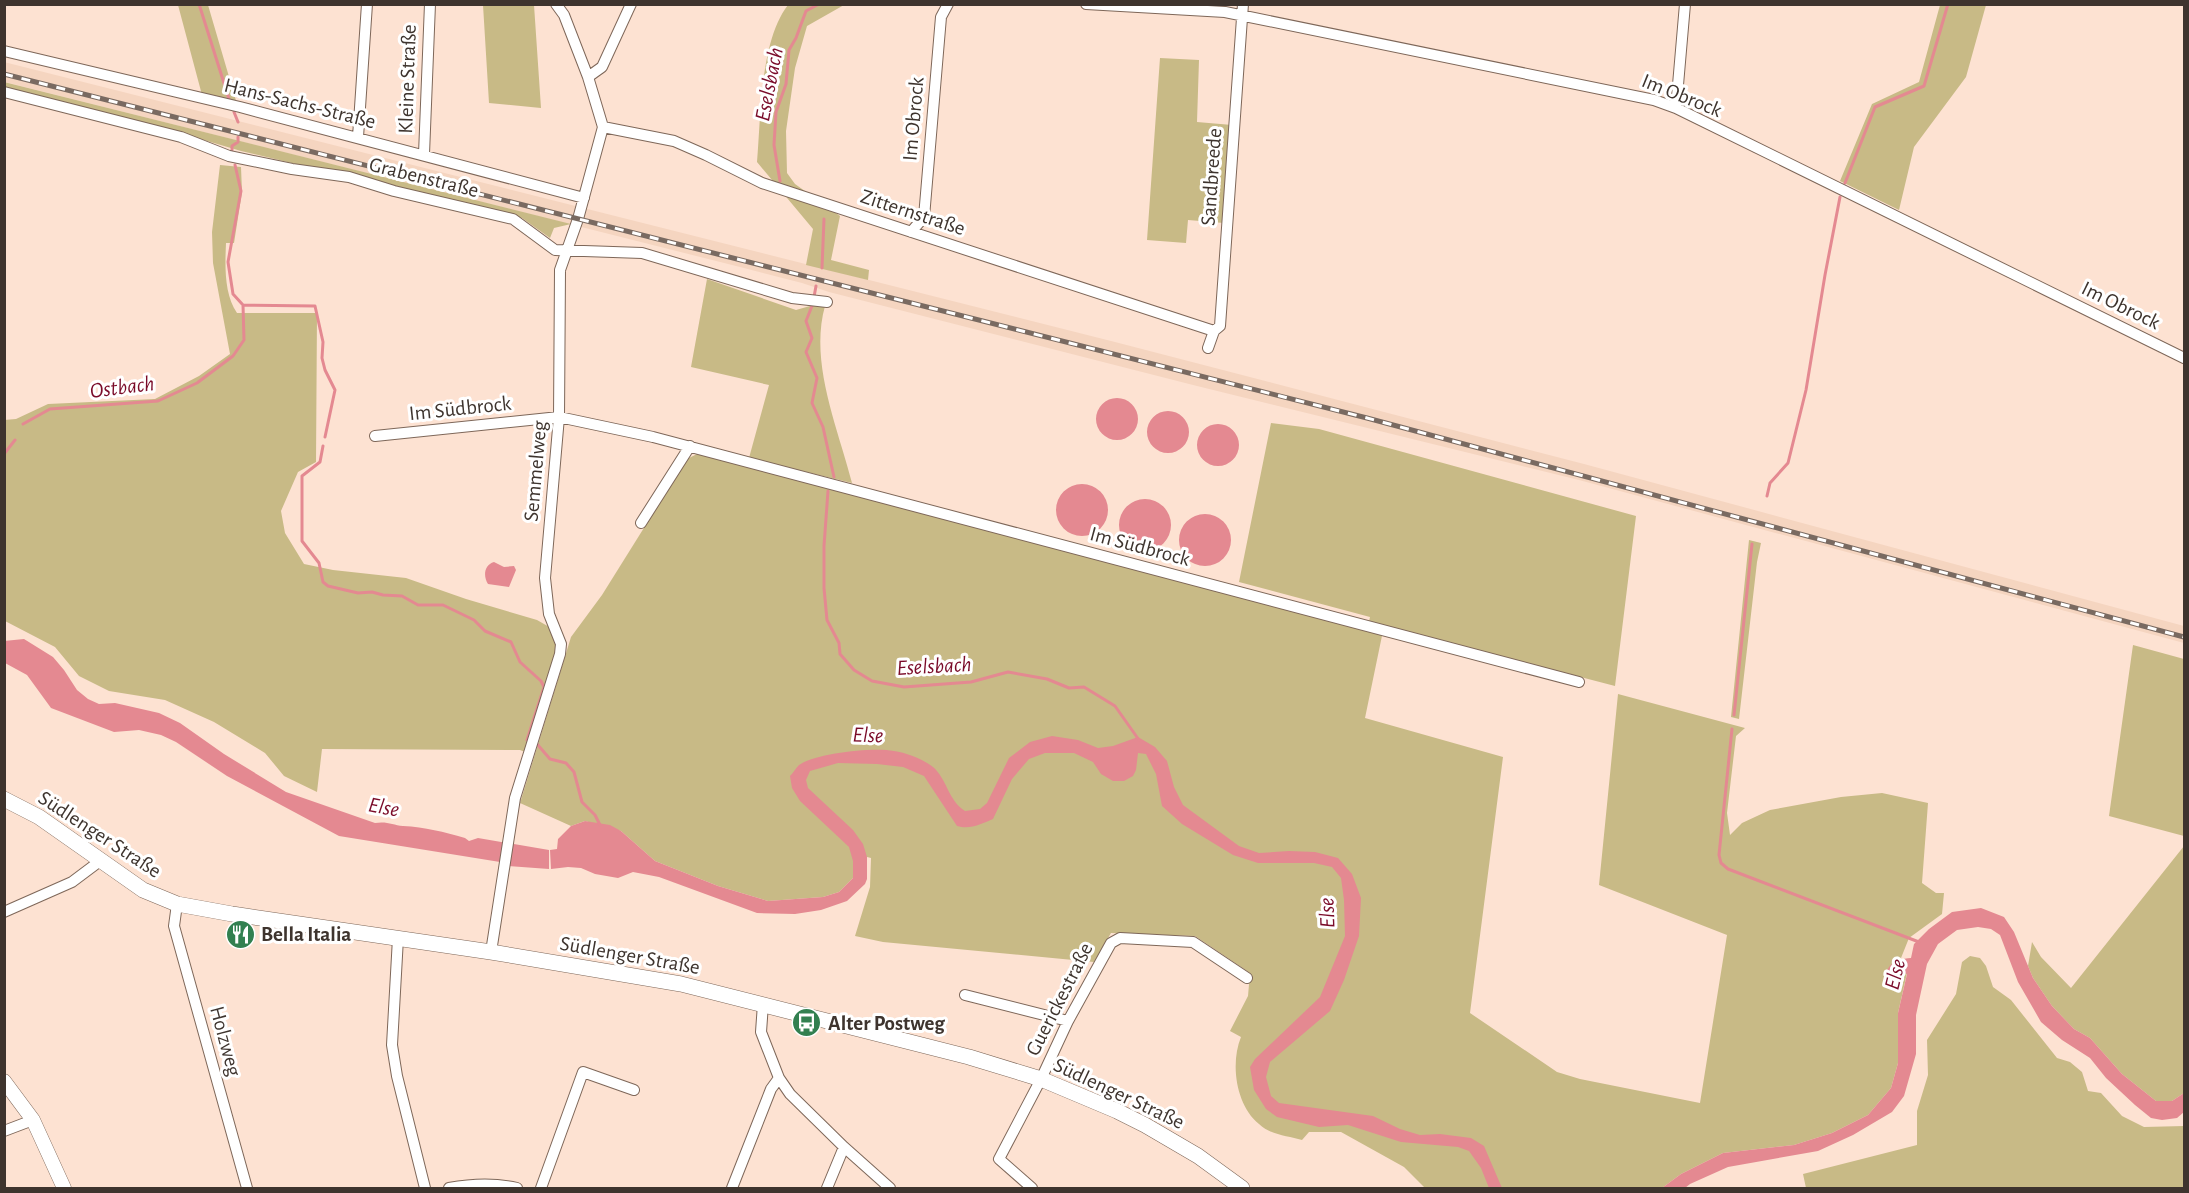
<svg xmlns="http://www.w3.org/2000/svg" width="2189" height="1193" font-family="'Alegreya Sans',sans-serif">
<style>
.built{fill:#f5d5c0}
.green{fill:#c8ba86}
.water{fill:#e48991}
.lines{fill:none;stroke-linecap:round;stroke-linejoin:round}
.stream{stroke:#e48991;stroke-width:3}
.minor-casing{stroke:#7e6759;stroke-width:12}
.tertiary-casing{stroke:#7e6759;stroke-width:15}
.secondary-casing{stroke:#7e6759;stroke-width:16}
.minor{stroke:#fff;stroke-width:10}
.tertiary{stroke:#fff;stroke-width:14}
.secondary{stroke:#fff;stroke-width:15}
.rail-casing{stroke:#796a61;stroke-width:5}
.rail{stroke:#fff;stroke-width:3;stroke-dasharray:9;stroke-linecap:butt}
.labels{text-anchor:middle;stroke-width:6;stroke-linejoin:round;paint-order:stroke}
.street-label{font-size:21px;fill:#3e342e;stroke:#fff}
.poi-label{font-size:21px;font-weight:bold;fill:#3e342e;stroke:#fff;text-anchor:start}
.water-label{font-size:22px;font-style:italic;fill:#7a0b29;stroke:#fff}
</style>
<rect width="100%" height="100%" fill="#fde2d2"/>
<!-- built -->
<path class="built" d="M4,62L1115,342L1584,464L2184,626V643L1579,480L1193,385L829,292L802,283L744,268L5,82Z"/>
<!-- green -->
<path class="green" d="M178,5H208L237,104L202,95Z
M483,5H534L541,108L489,103Z
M788,5H844L807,26L795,68L786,131L787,173L795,184L840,216L831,260L869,270L868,280L806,265L813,229L757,162C761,116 760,41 788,5Z
M1940,5H1986L1966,77L1914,147L1899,210L1840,181L1872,104L1919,82Z
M1160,58L1199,60L1197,122L1232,125L1224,223L1188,220L1186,243L1147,240Z
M4,82L571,224L554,228L550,238L522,218L241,151L146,123L5,88Z
M220,165L241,167L242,192L234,243H226C225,266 224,294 237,313H317L316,462L298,472L281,511L285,533L304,564L333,570L406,578L466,599L537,620L551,628L556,641V656L525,752L520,750L322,749L317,792L284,776L265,753L214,722L165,700L109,691L79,676L55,647L5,621L4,420L16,419L48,404L155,399L199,376L230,354L213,263L212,232Z
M707,279L796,310L810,306H825C809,363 838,428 852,483L749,458L769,385L691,367Z
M1271,423L1319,429L1636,516L1615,686L1384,626L1365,718L1503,757L1470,1013L1557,1072L1580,1079L1700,1103L1727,935L1599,885L1618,694L1745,728L1736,736L1727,813L1730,835L1742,823L1770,810L1841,797L1882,793L1928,803L1922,883L1936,893H1944L1942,914L1909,938L1901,958L1892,963L1896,985L1899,976L1904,973H1907L1898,1013V1063L1891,1088L1868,1115L1832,1133L1794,1145L1723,1153L1681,1174L1662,1188H1425L1404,1167L1341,1132H1309L1302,1140C1288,1136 1270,1135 1259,1124C1236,1105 1230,1064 1241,1037L1230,1031L1248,996L1250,973L1195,936L1111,933L1094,962L883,942L855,936L870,887L871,858L867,857L853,878L839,892L823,897L768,901L718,886L655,861L621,831L585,821L571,826L520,803L571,637L602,595L687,459L699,453L1367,631L1370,617L1239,582Z
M1749,540L1761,543L1757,562L1739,719L1731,717Z
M2133,645L2184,659V836L2109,816Z
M2184,846V1093L2172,1101H2156L2122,1074L2090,1038L2074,1029L2052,1006L2033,978L2028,966L2032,942L2041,957L2071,988Z
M1970,956L1980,958L1986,966L1993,987L2011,1000L2057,1058L2070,1062L2082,1072L2088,1091L2101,1093L2122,1116L2144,1127L2184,1126V1188H1806L1803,1174L1917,1145V1111L1928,1075L1927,1040L1956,994L1962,962Z"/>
<!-- water -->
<path class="water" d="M1096 419a21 21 0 1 1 42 0a21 21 0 1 1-42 0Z
M1147 432a21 21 0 1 1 42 0a21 21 0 1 1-42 0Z
M1197 445a21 21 0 1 1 42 0a21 21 0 1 1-42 0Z
M1056 510a26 26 0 1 1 52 0a26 26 0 1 1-52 0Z
M1119 525a26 26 0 1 1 52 0a26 26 0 1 1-52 0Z
M1179 540a26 26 0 1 1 52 0a26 26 0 1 1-52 0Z
M494,562L504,567L514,566L516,570L509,587L488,584C483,576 484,565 494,562Z
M24,639L53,657L64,670L77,690L88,699L99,704L115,703L159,713L180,723L224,754L286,792L375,823C387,821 393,825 403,826C425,827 444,832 465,838L469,841L478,838L549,850V869L508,866L500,862L339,836L227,776L176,742L161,735L139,730L114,732L51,708L27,675L5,663L4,641Z
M1052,736L1078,740L1098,748L1113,746L1138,737L1155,747L1167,761L1174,787L1183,805L1239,846L1259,853L1289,851L1315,852L1338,858L1352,874L1361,898L1359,936L1344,980L1330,1011L1270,1062L1266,1077L1271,1096L1279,1103L1373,1116L1400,1129L1420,1135L1440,1134L1471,1138L1484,1146L1502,1188H1489L1481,1168L1469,1151L1458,1147L1401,1142L1348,1125L1319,1127L1277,1117L1266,1109L1254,1090L1250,1067L1255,1059L1320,997L1345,936L1344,900L1341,878L1332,867L1314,863H1258L1233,855L1182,824L1162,806L1156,774L1146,754L1138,753L1136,770L1133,776L1124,781H1113L1101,774L1093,762L1074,753H1045L1029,759L1012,779L993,819C981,824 970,830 957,826L924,776L903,767L877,764L838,763L810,771L806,780L808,788L853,830L863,844L867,857V879L865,884L847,901L821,910L795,914L757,913L659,877L633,872L618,878L595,874L581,868L568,867L551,869L550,850L557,849L558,839L571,826L585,821L610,825L621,831L655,861L718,886L768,901L823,897L839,892L853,878V861L849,847L800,801L792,788L790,776C793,773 796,768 799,765C817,753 873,747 894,751C907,753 923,759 933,767C947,779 948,800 965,811L980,809L987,803L1009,758L1030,742Z
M1981,908L2004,917L2014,932L2033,978L2052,1006L2074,1029L2090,1038L2122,1074L2156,1101H2172L2184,1093V1112L2177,1118L2162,1120L2151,1118L2135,1105L2106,1078L2090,1058L2062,1040L2041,1022L2018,982L2000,935L1991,929L1978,927L1957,930L1938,944L1927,964L1916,1015V1054L1904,1096L1892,1112L1853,1135L1818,1151L1728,1167L1690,1184L1685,1188H1662L1681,1174L1723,1153L1794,1145L1832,1133L1868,1115L1891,1088L1898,1063V1013L1907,974L1904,973L1899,976L1896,985L1890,987L1883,983C1886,966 1893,959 1911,958L1914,944L1929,929L1952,912Z"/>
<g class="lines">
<!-- stream -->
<path class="stream" d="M199,4L229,99
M234,112L238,122
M232,150V146L238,142V137
M780,181L774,145L776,112L786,84L789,50L796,38L806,11L819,4
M1845,183L1875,107L1924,86L1948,4
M822,268L824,219
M814,297L816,286
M243,305L315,306L323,342L322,358L325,370L335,390L325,437
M812,306L806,321L812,338L806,352L817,378L812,403L823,427L834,477
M23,424L50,409L158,401L197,383L233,356L244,340L243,305L233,294L228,262L241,191L235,165
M323,446L320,462L302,476V541L319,563L323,582L328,586L358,593L372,592L383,595L402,596L418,605H443L474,620L485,631L511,642L520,662L541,681L544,687L527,740
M4,454L15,440
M828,491L824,546V588L827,620L839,643L840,654L854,670L872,681L904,687L971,682L1008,672L1047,679L1069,688L1084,687L1115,706L1139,740
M1767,496L1770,483L1788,463L1806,390L1825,275L1840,197
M1734,715L1752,544
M1732,729L1719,855L1721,863L1728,869L1919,942
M537,744L550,759L566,763L574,772L582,802L595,815L600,825"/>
<defs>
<path id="minor" d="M1086,4L1225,12L1654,100L1676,108L2184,358
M4,51L240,107L584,198
M588,77L602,67L631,4
M4,92L181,137L229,156L292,169L349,177L394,191L513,219L555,250L642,253L792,298L827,302
M1676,108L1685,4
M603,127L674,141L706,155L762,183L1214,331
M358,137L367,4
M424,154L430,4
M911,232L924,217L941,17L948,4
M1208,348L1214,331L1220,326L1243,4
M375,436L559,417L653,437L1579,682
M641,523L690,446
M177,904L174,926L247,1188
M4,912L72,882L100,861
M398,938L392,1045L397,1076L425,1188
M491,952L515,798L560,654L561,644L549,614L545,578L559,417L560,270L578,219L603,127L588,77L564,15L556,4
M965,995L1068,1021
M763,1004L761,1032L779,1078L790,1094L844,1147L890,1188
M4,1131L33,1120
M449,1188C471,1184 495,1183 517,1188
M541,1188L583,1072L634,1090
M732,1188L771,1089L779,1078
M827,1188L844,1147
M1032,1188L999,1159L1041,1079L1068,1021L1111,943L1120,938L1193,942L1247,978"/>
<path id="tertiary" d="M4,1081L33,1120L64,1188"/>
<path id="secondary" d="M4,799L39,817L143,890L177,904L232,914L491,952L681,984L969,1057L1041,1079L1117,1111L1145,1125L1198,1156L1242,1188"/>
</defs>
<!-- minor casing -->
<use href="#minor" class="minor-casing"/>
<!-- tertiary casing -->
<use href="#tertiary" class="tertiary-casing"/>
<!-- secondary casing -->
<use href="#secondary" class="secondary-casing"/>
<!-- minor -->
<use href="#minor" class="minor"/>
<!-- tertiary -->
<use href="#tertiary" class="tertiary"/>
<!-- secondary -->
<use href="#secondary" class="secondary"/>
<defs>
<path id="rail" d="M4,74L1367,418L2184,637"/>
</defs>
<!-- rail casing -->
<use href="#rail" class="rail-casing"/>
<!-- rail -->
<use href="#rail" class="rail"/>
</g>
<!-- icons -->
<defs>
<symbol id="restaurant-disc" viewBox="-11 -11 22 22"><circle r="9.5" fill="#328050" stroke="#fff"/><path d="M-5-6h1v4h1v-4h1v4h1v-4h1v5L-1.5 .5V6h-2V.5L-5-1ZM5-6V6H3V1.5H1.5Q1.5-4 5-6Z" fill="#fff"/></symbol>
<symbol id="bus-disc" viewBox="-11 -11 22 22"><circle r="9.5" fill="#328050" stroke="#fff"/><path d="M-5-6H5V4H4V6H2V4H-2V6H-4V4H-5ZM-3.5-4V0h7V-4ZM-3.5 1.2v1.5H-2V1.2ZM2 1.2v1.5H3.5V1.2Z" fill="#fff"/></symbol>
</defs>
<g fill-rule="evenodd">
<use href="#restaurant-disc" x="224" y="918" width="33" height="33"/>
<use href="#bus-disc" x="790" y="1006" width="33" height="33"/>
</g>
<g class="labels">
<!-- street labels -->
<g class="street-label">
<text transform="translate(407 79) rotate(-88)" y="7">Kleine Straße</text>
<text transform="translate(1682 95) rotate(22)" y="7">Im Obrock</text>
<text transform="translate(300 103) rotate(14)" y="7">Hans-Sachs-Straße</text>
<text transform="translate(913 119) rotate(-85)" y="7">Im Obrock</text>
<text transform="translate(424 177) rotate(14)" y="7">Grabenstraße</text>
<text transform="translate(1211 177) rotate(-86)" y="7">Sandbreede</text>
<text transform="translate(913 212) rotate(18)" y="7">Zitternstraße</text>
<text transform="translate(2121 305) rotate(26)" y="7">Im Obrock</text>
<text transform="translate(460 408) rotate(-6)" y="7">Im Südbrock</text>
<text transform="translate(535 471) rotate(-85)" y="7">Semmelweg</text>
<text transform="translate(1140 546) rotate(15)" y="7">Im Südbrock</text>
<text transform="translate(100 834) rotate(33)" y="7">Südlenger Straße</text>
<text transform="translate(630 955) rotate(10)" y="7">Südlenger Straße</text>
<text transform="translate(1059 999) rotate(-63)" y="7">Guerickestraße</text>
<text transform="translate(226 1041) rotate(75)" y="7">Holzweg</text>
<text transform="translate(1119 1093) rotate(25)" y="7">Südlenger Straße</text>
</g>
<!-- poi labels -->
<g class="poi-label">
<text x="261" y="941">Bella Italia</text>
<text x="828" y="1030">Alter Postweg</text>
</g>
<!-- water labels -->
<g class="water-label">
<text transform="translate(768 84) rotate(-79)" y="8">Eselsbach</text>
<text transform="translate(122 386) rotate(-7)" y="8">Ostbach</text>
<text transform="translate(934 665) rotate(-3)" y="8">Eselsbach</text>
<text transform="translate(868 734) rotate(2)" y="8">Else</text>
<text transform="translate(384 806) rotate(11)" y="8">Else</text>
<text transform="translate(1326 913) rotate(-92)" y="8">Else</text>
<text transform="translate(1894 974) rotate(-76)" y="8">Else</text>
</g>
</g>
<!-- border -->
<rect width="2189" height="1193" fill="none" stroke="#3e342e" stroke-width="12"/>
</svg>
